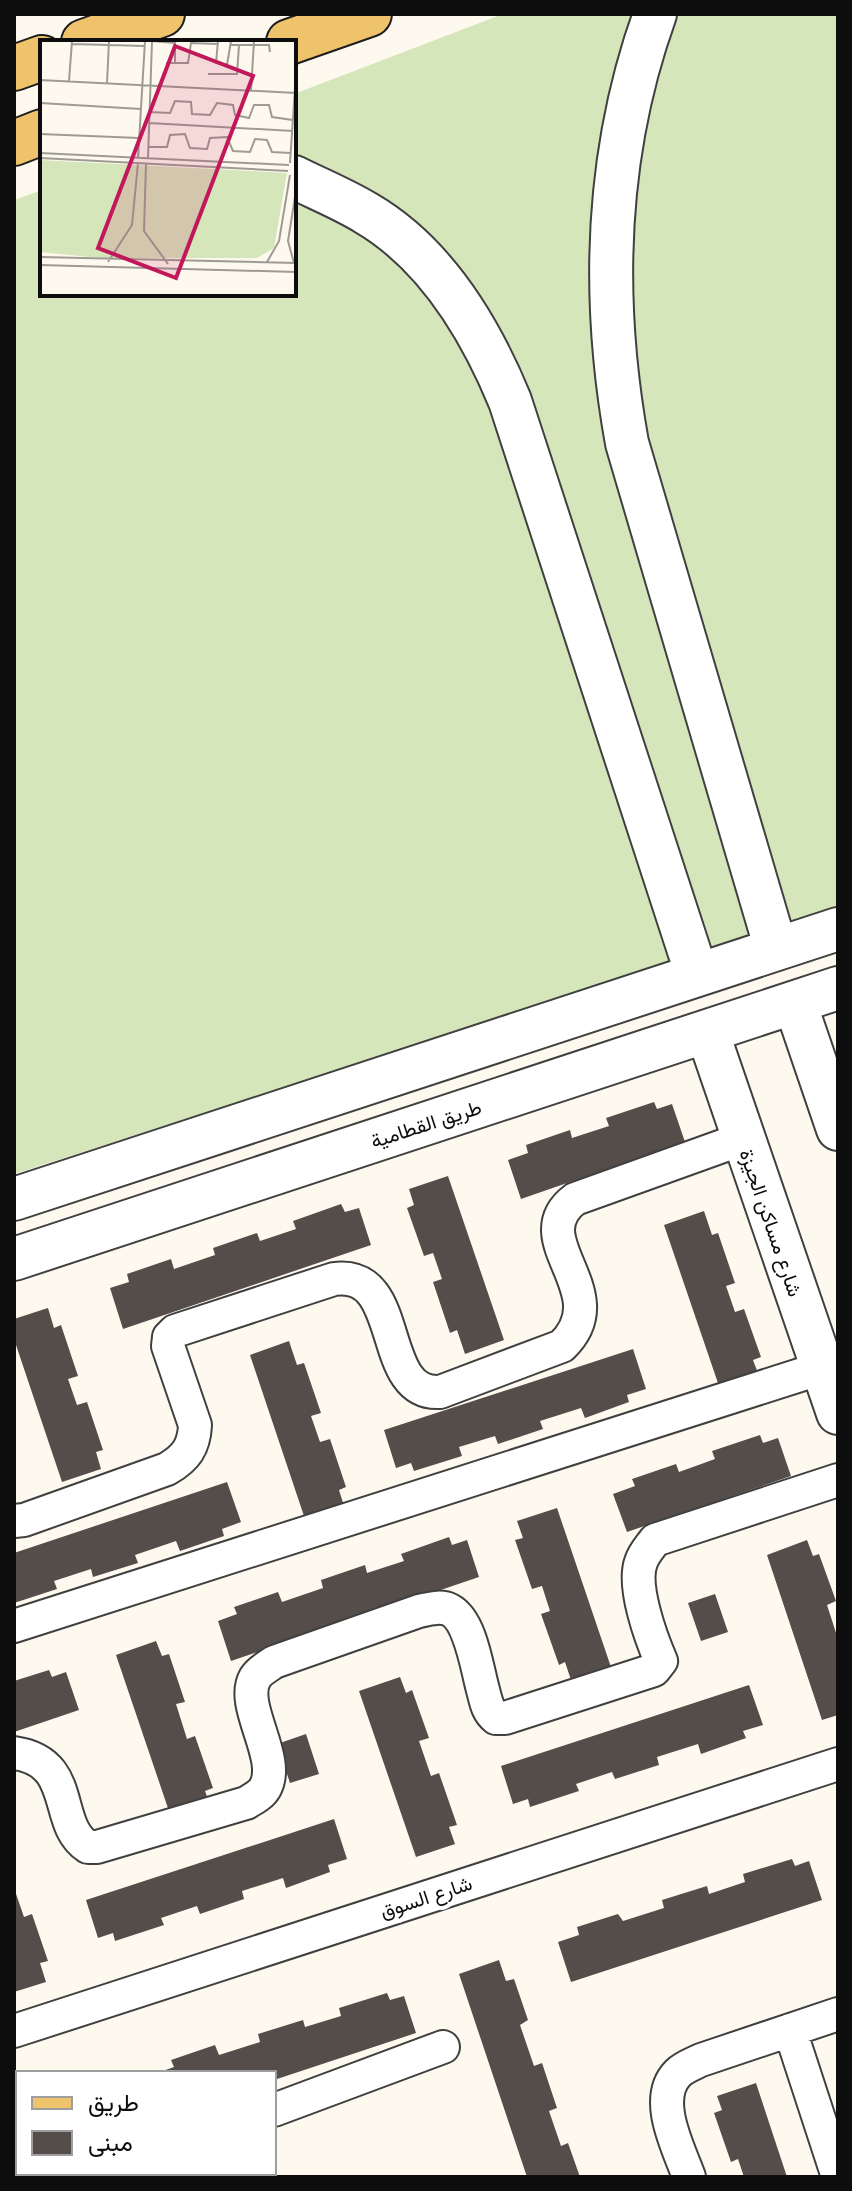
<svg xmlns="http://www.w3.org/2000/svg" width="852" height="2191" font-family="Lora,Vazirmatn,serif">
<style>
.grass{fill:#d5e6ba}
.building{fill:#554d4a}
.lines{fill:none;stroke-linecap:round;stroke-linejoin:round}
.minor-casing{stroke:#404040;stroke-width:36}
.tertiary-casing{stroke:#404040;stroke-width:46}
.primary-casing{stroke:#1e1e1e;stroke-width:48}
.minor{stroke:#fff;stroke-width:32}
.tertiary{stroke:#fff;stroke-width:42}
.primary{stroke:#efc26c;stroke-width:44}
.labels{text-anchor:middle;stroke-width:8;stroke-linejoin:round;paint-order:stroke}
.street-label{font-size:20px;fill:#0d0d0d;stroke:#fff}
.inset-road{fill:none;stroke:#9e9b94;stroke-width:2}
.view{fill:#c2185b;fill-opacity:0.15;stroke:#c2185b;stroke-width:4}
.inset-edge{fill:none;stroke:#0d0d0d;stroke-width:4}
</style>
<rect width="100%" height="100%" fill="#fef9ee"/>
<!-- grass -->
<path class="grass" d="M503,14H838V909L14,1174V200L42,190V294H294V94Z"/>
<!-- building -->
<path class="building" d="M654,1102L657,1109L672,1104L685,1142L521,1199L508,1160L528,1153L526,1145L570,1130L572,1138L609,1126L606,1118Z
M448,1176L504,1340L465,1354L457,1330L450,1333L433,1282L442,1279L433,1253L424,1256L407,1208L414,1205L409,1189Z
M341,1204L345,1212L359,1208L371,1245L123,1329L110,1288L129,1282L127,1274L171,1259L174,1269L215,1255L213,1248L257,1233L260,1241L296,1229L293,1221Z
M704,1211L712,1235L718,1233L735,1283L726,1286L735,1312L744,1309L761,1357L753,1360L759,1376L720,1389L664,1225Z
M48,1308L54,1328L61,1325L78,1376L68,1379L77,1405L87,1402L103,1450L96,1452L101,1469L62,1482L14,1339V1319Z
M289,1341L297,1365L304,1363L321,1413L311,1416L320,1442L330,1439L346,1487L339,1490L344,1506L305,1519L250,1355Z
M633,1349L646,1389L627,1395L629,1402L585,1418L581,1408L540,1421L543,1429L498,1444L495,1436L459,1447L462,1456L414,1471L411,1463L396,1468L384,1430Z
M760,1435L763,1443L778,1438L791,1476L627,1532L613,1494L635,1486L632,1479L676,1464L679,1472L715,1459L712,1451Z
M227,1482L241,1522L222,1529L224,1536L180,1551L176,1541L135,1555L138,1563L93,1577L91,1569L54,1581L57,1589L14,1603V1553Z
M557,1508L613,1673L573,1686L565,1662L559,1665L541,1614L550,1611L542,1586L532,1589L515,1540L523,1538L517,1521Z
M449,1537L452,1545L467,1540L479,1577L231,1661L218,1621L237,1614L234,1607L278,1592L282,1602L323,1588L321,1580L365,1565L367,1573L404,1561L401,1554Z
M807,1540L813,1556L819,1554L836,1601L827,1605L838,1639V1715L822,1720L767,1555Z
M715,1594L728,1632L701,1641L688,1603Z
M156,1641L162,1656L169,1654L185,1702L176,1704L187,1739L195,1736L213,1788L205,1791L211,1807L172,1820L116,1655Z
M49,1670L52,1677L66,1672L79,1710L14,1732V1681Z
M400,1677L406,1693L412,1690L429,1738L419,1741L431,1776L439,1773L457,1825L449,1827L455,1844L416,1857L359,1691Z
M749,1685L763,1725L743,1731L746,1738L701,1754L698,1744L657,1757L659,1765L615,1779L612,1772L576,1784L579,1791L530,1807L528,1799L513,1804L501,1766Z
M306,1734L319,1774L290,1783L277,1744Z
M334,1819L347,1859L328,1865L330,1872L286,1888L283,1878L242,1891L244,1899L200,1914L197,1906L161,1918L164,1925L115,1941L113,1933L98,1938L86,1900Z
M792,1859L795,1866L809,1861L822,1900L571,1982L558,1942L579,1935L577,1927L618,1914L623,1921L664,1908L662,1900L707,1886L709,1894L745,1882L743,1874Z
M14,1888L24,1917L32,1914L48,1961L40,1963L46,1982L14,1992Z
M499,1960L506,1981L514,1979L528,2020L520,2025L534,2066L542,2063L557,2108L549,2111L561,2146L568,2143L580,2177H527L459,1974Z
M387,1993L390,2000L404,1996L416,2033L274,2080V2073H157L174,2067L171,2060L215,2045L219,2055L260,2042L258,2034L303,2020L305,2027L341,2016L339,2008Z
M756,2083L787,2177H744L738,2159L731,2162L714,2113L722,2110L717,2096Z"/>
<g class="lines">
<defs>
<path id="minor" d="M14,1521L24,1520L167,1469C186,1458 194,1447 195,1425L168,1346L169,1337L175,1331L334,1279C407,1269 375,1396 440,1392L562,1346C618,1292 521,1240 575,1199L742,1139
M14,1626L822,1368
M14,1753C78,1762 52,1824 88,1847H97L246,1803C253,1799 261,1795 265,1788C282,1758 239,1706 255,1678C259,1671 267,1667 274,1662L419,1611C430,1609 440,1605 450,1610C471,1621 477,1669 483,1690C486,1701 487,1711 496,1718H505L654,1670L661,1661C651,1638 632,1586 641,1562C644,1553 650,1547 655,1540L838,1480
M790,2030L838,2177
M14,2031L838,1764
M274,2110L443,2047
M159,2173L160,2177
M689,2177C679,2149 652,2099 678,2073C684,2067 693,2064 701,2060L838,2014"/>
<path id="tertiary" d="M655,14C605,153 601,299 627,443L776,949
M294,177C318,189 343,199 366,213C436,254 480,328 510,401L697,975
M795,1003L838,1129
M707,1031L838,1413
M14,1199L838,929
M14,1259L838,988"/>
<path id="primary" d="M84,42L162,14
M289,42L369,14
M14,68L42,58
M14,143L42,132"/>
</defs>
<!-- minor casing -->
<use href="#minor" class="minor-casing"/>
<!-- tertiary casing -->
<use href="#tertiary" class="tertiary-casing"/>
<!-- primary casing -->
<use href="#primary" class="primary-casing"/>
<!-- minor -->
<use href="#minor" class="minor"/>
<!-- tertiary -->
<use href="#tertiary" class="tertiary"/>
<!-- primary -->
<use href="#primary" class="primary"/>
</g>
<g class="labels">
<!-- street labels -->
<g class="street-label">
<text transform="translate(426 1124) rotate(-18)" y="7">طريق القطامية</text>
<text transform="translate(771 1223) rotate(71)" y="7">شارع مساكن الجيزة</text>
<text transform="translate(426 1897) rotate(-18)" y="7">شارع السوق</text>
</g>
</g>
<!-- overview -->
<g transform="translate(40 40)">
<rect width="256" height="256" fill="#fef9ee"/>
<path d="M0,120L247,133L234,208L217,218H60L0,212Z" fill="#d5e6ba"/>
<path class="inset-road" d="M112,1L135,3V23M178,1L176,23L187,25L191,1M32,4L104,6M191,5H229L230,12M126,23H148L151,3L178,4M168,34H197L199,5M0,40L256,53M29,41L32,1M67,43L69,1M211,51L214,1M0,63L101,69M109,72L130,73L135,61L151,62L152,74L170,75L177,63L193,65L195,75L209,78L214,65H229L232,77L253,80M109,83L253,91M0,94L99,98M108,107H127L130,95L145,94L150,108L167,109L170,98L187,97L193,111L210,112L215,99L227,100L232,112L251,113M0,113L249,125M0,118L248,131M98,118L105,1M108,118L112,1M106,123L104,191L128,224M250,123L256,33M0,217L256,223M68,222L92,185L98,123M227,222L239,201L250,135M254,223L248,201L256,151M0,225L256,232"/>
<path class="view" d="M135,6L213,36L136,238L58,208Z"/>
<rect width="256" height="256" class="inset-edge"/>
</g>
<!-- border -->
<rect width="852" height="2191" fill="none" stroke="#0d0d0d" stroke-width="32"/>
<!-- legend -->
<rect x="16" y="2071" width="260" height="104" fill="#ffffff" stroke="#9e9e9e" stroke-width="2"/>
<rect x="32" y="2097" width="40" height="12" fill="#efc26c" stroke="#9e9e9e" stroke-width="2"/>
<text x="88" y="2111" font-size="24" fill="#0d0d0d">طريق</text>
<rect x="32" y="2131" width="40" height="24" fill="#554d4a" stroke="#9e9e9e" stroke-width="2"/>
<text x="88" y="2151" font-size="24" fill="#0d0d0d">مبنى</text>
</svg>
